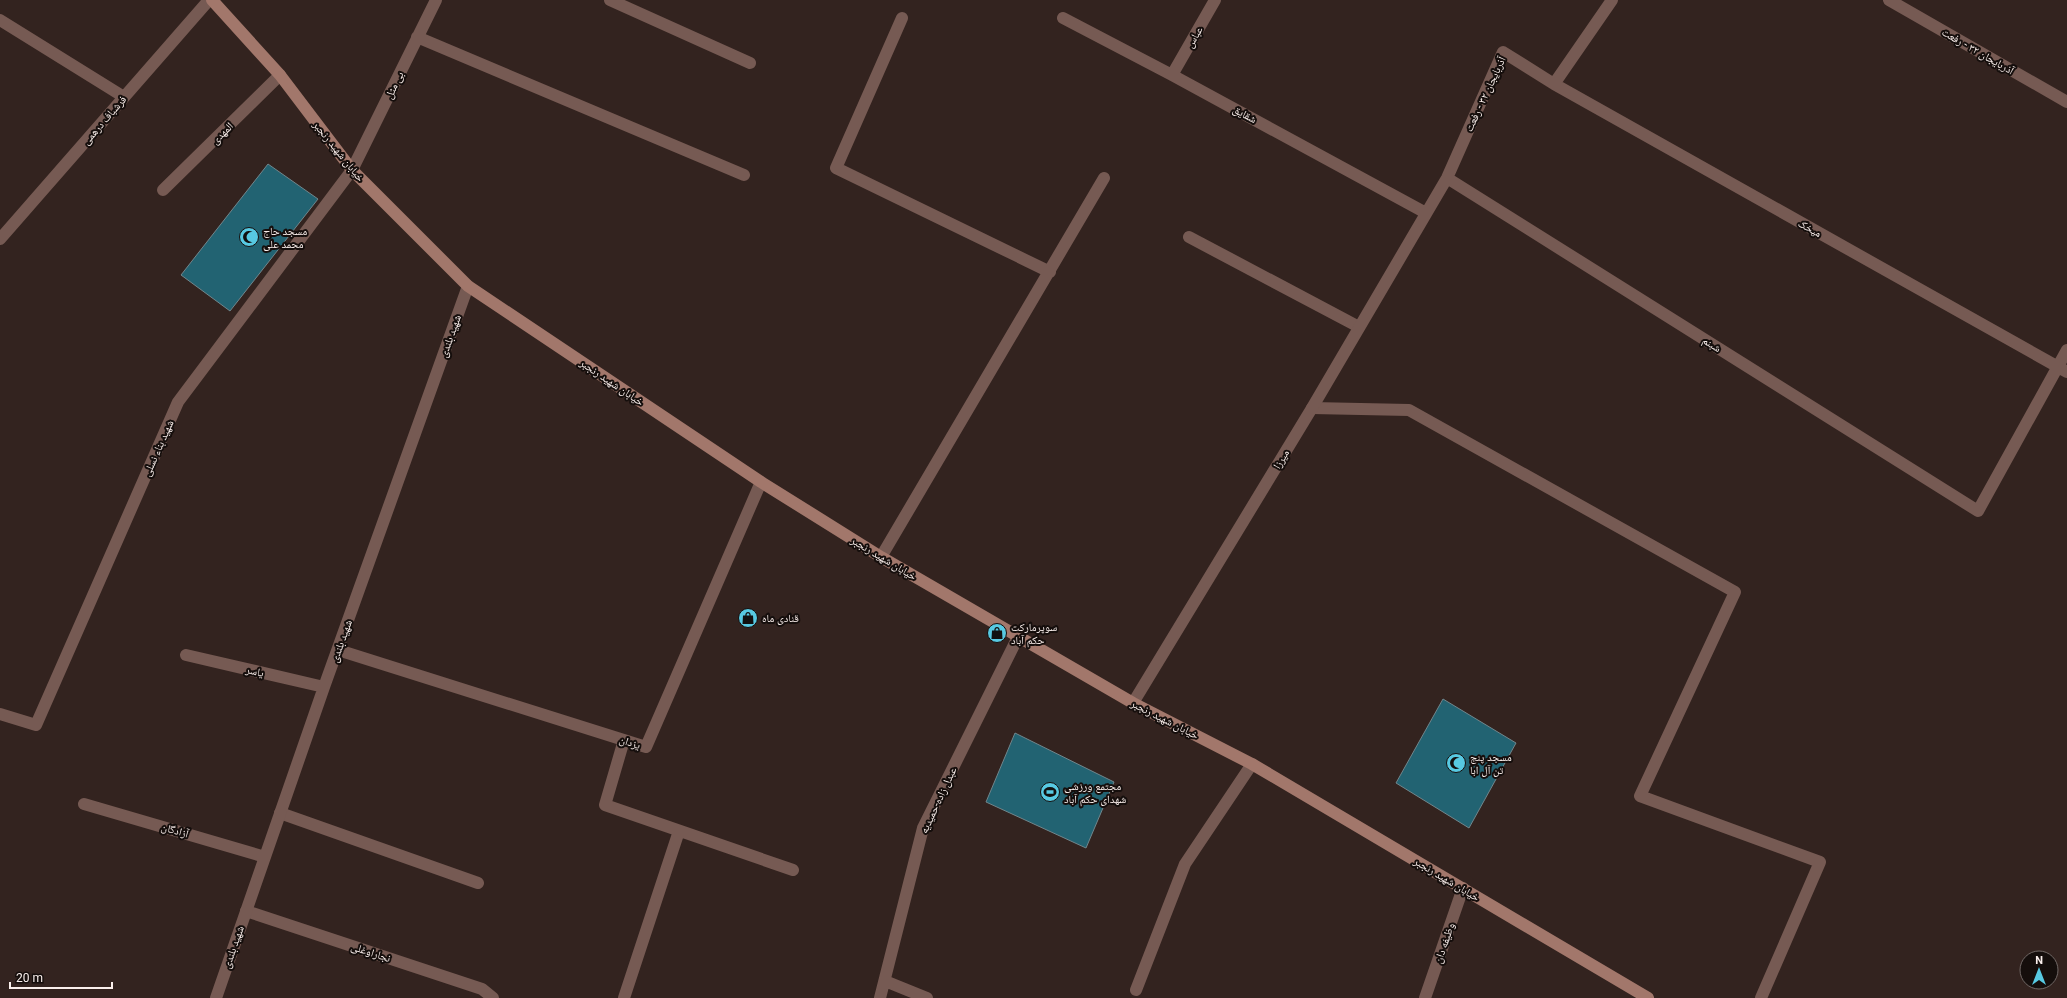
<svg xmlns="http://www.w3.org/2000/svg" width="2067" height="998" font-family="Roboto,'Noto Naskh Arabic',sans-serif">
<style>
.building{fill:#226372;stroke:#71868c}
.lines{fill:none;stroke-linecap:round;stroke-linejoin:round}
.lane{stroke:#765a53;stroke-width:12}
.street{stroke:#765a53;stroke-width:12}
.secondary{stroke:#a2776b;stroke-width:12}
.labels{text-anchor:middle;stroke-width:4;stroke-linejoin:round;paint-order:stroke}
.street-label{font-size:11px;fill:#faefec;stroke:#150e0c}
.poi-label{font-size:11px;fill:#faefec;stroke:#150e0c;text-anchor:start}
</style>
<rect width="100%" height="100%" fill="#33231f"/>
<!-- building -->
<path class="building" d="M268,164L318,199L230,311L181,275Z
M1443,699L1516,743L1469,828L1396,783Z
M1015,733L1114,782L1086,848L986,802Z"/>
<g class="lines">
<!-- lane -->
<path class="lane" d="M610,0L750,63
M0,20L124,97
M417,37L744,175
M352,170L436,0
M1189,237L1359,327
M0,239L209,0
M1312,408L1409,410L1735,592L1640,796L1820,862L1761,998
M338,650L646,747L761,482
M624,740L605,805L793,870
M280,813L478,883
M246,911L482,989L493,998
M885,981L927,998
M624,998L679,831
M880,998L923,828L1018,637"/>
<!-- street -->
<path class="street" d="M1889,0L2067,102
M902,18L836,168L1050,272
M1063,18L1172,75L1426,213
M1172,75L1215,0
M1554,84L2067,372
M1447,178L1978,511L2067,350
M163,190L280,75
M881,557L1104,178
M186,655L324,687
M1133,703L1312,408L1447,178L1503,52L1554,84L1612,0
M0,714L36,725L178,402L352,170
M84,804L265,857
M1136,990L1185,864L1252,764
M216,998L324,687L468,286
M1425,998L1463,888"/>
<!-- secondary -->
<path class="secondary" d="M212,0L280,75L352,170L468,286L761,482L881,557L1133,703L1252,764L1648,998"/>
</g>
<!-- icons -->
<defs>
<symbol id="mosque-disc" viewBox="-11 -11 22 22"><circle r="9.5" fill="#57c9e2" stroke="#150e0c"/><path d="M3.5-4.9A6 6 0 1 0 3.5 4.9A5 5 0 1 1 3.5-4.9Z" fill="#111"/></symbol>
<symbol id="shop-disc" viewBox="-11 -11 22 22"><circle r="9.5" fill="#57c9e2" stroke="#150e0c"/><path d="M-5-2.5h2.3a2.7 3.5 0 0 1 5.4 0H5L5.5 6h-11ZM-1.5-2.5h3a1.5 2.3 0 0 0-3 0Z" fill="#111"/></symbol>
<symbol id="stadium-disc" viewBox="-11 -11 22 22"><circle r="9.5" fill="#57c9e2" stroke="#150e0c"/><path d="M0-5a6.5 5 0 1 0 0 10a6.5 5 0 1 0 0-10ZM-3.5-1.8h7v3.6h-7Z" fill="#111"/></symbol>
</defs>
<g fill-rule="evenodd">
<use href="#mosque-disc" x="238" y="226" width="22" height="22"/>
<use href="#shop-disc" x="737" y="607" width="22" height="22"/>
<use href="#shop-disc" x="986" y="622" width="22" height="22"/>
<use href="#mosque-disc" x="1445" y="752" width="22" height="22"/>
<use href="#stadium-disc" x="1039" y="781" width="22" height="22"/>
</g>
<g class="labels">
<!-- street labels -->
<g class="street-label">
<text transform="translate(1194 37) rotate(-60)" y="4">عباس</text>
<text transform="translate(1978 51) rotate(30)" y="4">آذربایجان ۳۲ - رفعت</text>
<text transform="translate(394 85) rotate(-64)" y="4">بی مثل</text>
<text transform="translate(1485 94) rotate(-65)" y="4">آذربایجان ۳۲ - رفعت</text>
<text transform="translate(1245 114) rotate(29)" y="4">شقایق</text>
<text transform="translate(104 120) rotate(-49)" y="4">فرشباف درهمی</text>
<text transform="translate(222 133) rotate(-45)" y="4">المهدی</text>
<text transform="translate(339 151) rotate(51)" y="4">خیابان شهید رنجبر</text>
<text transform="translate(1810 228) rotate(29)" y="4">میخک</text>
<text transform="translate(450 336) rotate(-70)" y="4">شهید بلندی</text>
<text transform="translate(1712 344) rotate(32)" y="4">شبنم</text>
<text transform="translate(612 382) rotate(34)" y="4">خیابان شهید رنجبر</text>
<text transform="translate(158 448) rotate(-66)" y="4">شهید بناء نسلی</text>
<text transform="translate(1281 459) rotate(-59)" y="4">میرزا</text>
<text transform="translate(884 558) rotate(31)" y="4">خیابان شهید رنجبر</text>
<text transform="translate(341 641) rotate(-70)" y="4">شهید بلندی</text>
<text transform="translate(255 671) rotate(13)" y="4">یاسر</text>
<text transform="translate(1165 719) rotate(27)" y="4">خیابان شهید رنجبر</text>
<text transform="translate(630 742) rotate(18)" y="4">یزدان</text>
<text transform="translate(938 800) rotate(-65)" y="4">عبدل زاده-حمیدیه</text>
<text transform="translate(175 830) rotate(16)" y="4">آزادگان</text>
<text transform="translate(1447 879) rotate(31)" y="4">خیابان شهید رنجبر</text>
<text transform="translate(1444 943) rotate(-71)" y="4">وظیفه دان</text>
<text transform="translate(233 947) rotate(-71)" y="4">شهید بلندی</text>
<text transform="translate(371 952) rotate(18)" y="4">نجاراوغلی</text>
</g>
<!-- poi labels -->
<g class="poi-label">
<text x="263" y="235">مسجد حاج<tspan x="263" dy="13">محمد علی</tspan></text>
<text x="762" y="622">قنادی ماه</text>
<text x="1011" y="631">سوپرمارکت<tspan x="1011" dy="13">حکم آباد</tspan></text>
<text x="1470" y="761">مسجد پنج<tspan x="1470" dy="13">تن آل ابا</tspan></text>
<text x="1064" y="790">مجتمع ورزشی<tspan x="1064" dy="13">شهدای حکم آباد</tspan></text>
</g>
</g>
<!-- north arrow -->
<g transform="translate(2039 970)"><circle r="19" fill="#150e0c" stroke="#716866"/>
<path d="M0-3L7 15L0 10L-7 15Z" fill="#57c9e2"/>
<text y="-6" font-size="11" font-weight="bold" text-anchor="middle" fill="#faefec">N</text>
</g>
<!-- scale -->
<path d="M10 982v6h102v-6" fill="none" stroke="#faefec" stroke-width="2"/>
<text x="16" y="982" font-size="12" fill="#faefec" stroke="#150e0c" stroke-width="3" paint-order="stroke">20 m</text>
</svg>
